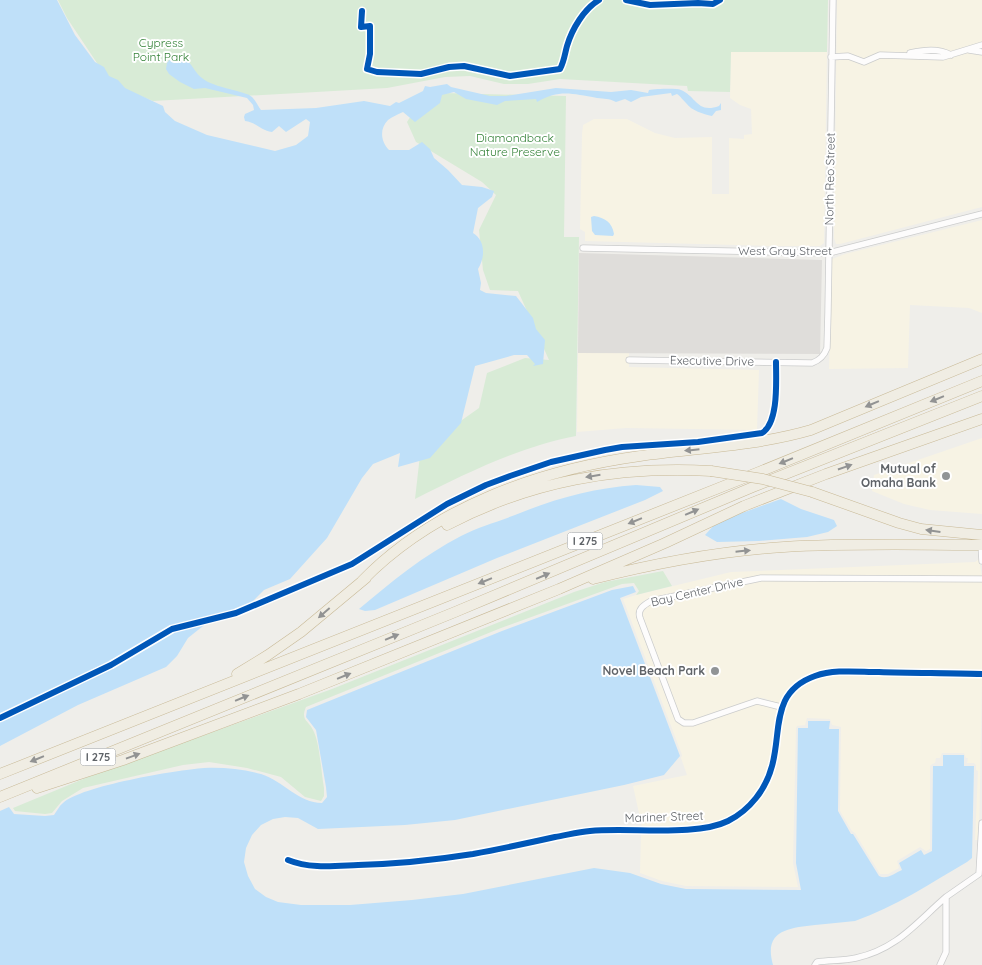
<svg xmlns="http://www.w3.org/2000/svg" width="982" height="965" font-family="Quicksand,sans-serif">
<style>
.commercial{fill:#f7f3e4}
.industrial{fill:#dfddda}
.green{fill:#d8ebd6}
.water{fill:#bfe0f9}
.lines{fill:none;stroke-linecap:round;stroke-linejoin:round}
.minor-casing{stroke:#cbcccc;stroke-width:7}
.motorway-casing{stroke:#c8b996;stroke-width:11}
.minor{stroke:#fdfcfc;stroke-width:5.5}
.motorway{stroke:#f0ede3;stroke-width:10}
.motorway-bridge-casing{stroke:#c8b996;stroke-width:11;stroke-linecap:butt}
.motorway-bridge{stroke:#f0ede3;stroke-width:10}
.cycleway-casing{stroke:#fff;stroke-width:9}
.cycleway{stroke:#0057b8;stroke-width:6}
.oneway{fill:#929393}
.poi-dot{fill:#919496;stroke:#fff;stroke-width:2}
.labels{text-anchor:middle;stroke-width:4;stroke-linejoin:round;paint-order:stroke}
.shield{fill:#fff;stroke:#8f9295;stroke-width:1}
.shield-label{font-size:11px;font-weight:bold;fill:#5f6368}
.park-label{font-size:12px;fill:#348238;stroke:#fff}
.street-label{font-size:12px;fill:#5f6368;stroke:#fff}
.poi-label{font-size:12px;font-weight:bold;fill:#5f6368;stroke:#fff;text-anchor:end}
</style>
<rect width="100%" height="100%" fill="#efeeea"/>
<!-- commercial -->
<path class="commercial" d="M837,0H982V207L840,244H836L834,238Z
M731,52H827L824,243L820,246H769L585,241V232L580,229L582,134L583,125L594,119H627L655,133L675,138L712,137V194H729V138L744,139V135L752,134L751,109L740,105L730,98Z
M982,220V313L969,308L910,305L908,368L829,369L832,259L845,254Z
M578,353H629V367L759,370L757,430L626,428L577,432Z
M982,438V514L930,510L904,504L872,491L874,475Z
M979,559L982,576L760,575L650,598L642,602L636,613L637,619L672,713L677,722L683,726H693L757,704L778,709L775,720L772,753L765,778L746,805L725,819L714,822L685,826L642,827L633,786L687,775L681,758L682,755L623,599L636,595L731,572L975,562Z
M761,581L982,582V671L826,670L813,673L794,685L780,704L763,698H757L692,720L684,719L680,717L642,615L643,611L646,607L651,604Z
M839,675L982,677L979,840H975L978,771L976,770V765L974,763H967L968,758H966L964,753H942L940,758H936L935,763L932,764L930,766V849L926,851L920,847L897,861L899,868L888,874H880L855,833L852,831L840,811L841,727L832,725L830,719L807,718L805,725L797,726L796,728L793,863L798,887L686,886L662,881L640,873L641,833L715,828L728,824L749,810L758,799L770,781L777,754L784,709L790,698L798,690L815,679Z"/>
<!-- industrial -->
<path class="industrial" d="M579,253L822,260L820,354L578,353Z"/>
<!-- green -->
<path class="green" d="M58,0H828L827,52H731L730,92L688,91L687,86L560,79L528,84H504L470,76L445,77L387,88L153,101L111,84L67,18Z
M443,93L566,96L564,237H579L576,436C519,447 467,473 415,499L420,455L431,442L479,408L487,373L525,358L549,360L518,291L490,290L483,270L479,230L496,195L482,182L416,142L407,122L418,105Z
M663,571L672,586L636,595L639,591L634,583L622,584L501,628L306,707C300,721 309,720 314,732C320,746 321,771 324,788V796L321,801L305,797L281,777L247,768L209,762L183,765L83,788L62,801L52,813L45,814L15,811L13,808L88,777L332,689L574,592L605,582Z"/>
<!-- water -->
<path class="water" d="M0,0H57L75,35L95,62L104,67L109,76L118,80L125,88L163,106L165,112L175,121L207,135L275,151L296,145L308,136L310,122L306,119L286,132L279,126L272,132C261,131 256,122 245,121L244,117L245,114L254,110L253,105L247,98L205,88L194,89L180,82L169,74L166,69L167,63L172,57C192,56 190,68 202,78C213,88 247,91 252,97C256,101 258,106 261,110L316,108L364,101L390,106L396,102L399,103L423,91L425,86L430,87L447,84L451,87L490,96H506L556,88L611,92L631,90L648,93L649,90C656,89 676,88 681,90C696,96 697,114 719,106L721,103V110L716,111L712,116C703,114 692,111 686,103C682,99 681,97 677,94L672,96L671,93L641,97L631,102L625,99L616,102C608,98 605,99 597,98C572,94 560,89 537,102L536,99L505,101L497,105L466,99L454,92L442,95L440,103L415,122L403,112C398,114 392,117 388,120C379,129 381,142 389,150H409L422,142L430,149L434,158L448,170L462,185L482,187L494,191L492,197L478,208L473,233C486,241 485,258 478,269L481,283L480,290L486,293L516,296L533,318L536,329L545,340L543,364L533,366L535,364L527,355H514L475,366L461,423L430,458L398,467L400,453L373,464L362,478L327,538L290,579L264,590L251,603L226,616L213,618L188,638L177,656L166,667L78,705L0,746Z
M594,216C605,218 612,222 614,234L613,236L595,235L592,231L591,217Z
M636,485L660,487L663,491L645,500L497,558L375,610L365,611L359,609C391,582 424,555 461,536C478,527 497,522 515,515C554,499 593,488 636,485Z
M781,499L801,509L834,520L837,526L828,532L807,537L759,541L717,542L705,535L717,522Z
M633,586L636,592L620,598L680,756L664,775L624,785L455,820L405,825L318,829L298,818L285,817L273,819L261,825L252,835L246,848L244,862L248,876L255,889L266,897L278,902L301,905H350L412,900L463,894L594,868L630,873L661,884L686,889L801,890L796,863L798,728H808V721H830L829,729H839L838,811L851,834H853L879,876C887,880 895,873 902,870L899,863L921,850L924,855L932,851L933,766H943V755H964V766H974L972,858L967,862C931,883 895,907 855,921C842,922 829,924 815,925C789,928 763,930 773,965H0V811L9,807L14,814L45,816L54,815C57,811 59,806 63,803C81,786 176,770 204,768C222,767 244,769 261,774C283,781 299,803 322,803L327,797L326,787L316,730L306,717L307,710L502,631L612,590Z"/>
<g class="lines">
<defs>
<path id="minor" d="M969,50L982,52
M910,53C924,50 938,48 951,55
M831,57L848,56L864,62L880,55L943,57L982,45
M583,248L829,253L982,214
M629,360L812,363C820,360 824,356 827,348L828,312L833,0
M981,544L982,561
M781,707L757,701L693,723H684L678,719L640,618C637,609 644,605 651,601L761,578L982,579
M288,860C310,869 334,866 358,865C397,864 435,860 473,854C500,849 528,843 555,837C567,835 578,832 590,831C628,827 696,837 728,821C750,810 766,789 772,766C782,731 770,692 815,676C835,669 858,672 879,672C913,673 948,673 982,674
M946,897L979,874L982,823
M815,965L817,962C830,960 843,961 856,958C897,949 916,923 946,897V952L940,965"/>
<path id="motorway" d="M812,492L899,523L921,529L982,535
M447,525C531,481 617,466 711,471
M593,579C656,563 719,551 784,547C850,543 916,545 981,545
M362,581C434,507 539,470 640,456C697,448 756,446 811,430L982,359
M237,674L268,655L301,632L366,578
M0,774L759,472L982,381
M37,788L123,760L299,694L559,589L665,543L744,506L826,474L982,419
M0,797L455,612L753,487L982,396"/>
</defs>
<!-- minor casing -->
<use href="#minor" class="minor-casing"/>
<!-- motorway casing -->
<use href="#motorway" class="motorway-casing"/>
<!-- minor -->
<use href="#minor" class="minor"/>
<!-- motorway -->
<use href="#motorway" class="motorway"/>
<defs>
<path id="motorway-bridge" d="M711,471L763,479L812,492"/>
</defs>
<!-- motorway-bridge casing -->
<use href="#motorway-bridge" class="motorway-bridge-casing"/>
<!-- motorway-bridge -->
<use href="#motorway-bridge" class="motorway-bridge"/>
<defs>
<path id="cycleway" d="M626,0L650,5L698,3L713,4L720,0
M362,11L361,27L370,26V54L367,69L377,72L421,74L449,67L464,66L510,76L560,69C564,62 565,53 567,46C572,29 584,9 599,0
M0,718L111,665L172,629L236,613L352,564L447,504L486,485L510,476L551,462L605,450L622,447L698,442L762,433C779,423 776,380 776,362
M288,860C310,869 334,866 358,865C397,864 435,860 473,854C500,849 528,843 555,837C567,835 578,832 590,831C628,827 696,837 728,821C750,810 766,789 772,766C782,731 770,692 815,676C835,669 858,672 879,672C913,673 948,673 982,674"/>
</defs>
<!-- cycleway casing -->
<use href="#cycleway" class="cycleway-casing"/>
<!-- cycleway -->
<use href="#cycleway" class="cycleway"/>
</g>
<!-- one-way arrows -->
<defs><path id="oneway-solid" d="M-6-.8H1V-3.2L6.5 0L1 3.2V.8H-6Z" transform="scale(1.25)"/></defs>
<g class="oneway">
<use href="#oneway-solid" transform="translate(937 399) rotate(158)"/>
<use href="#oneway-solid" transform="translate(872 404) rotate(157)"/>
<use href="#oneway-solid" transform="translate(692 450) rotate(174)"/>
<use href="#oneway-solid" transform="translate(786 461) rotate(158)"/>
<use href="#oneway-solid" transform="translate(845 467) rotate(-19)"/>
<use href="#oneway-solid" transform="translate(593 476) rotate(171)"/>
<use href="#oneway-solid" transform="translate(692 512) rotate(-23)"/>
<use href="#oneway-solid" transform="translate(635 521) rotate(158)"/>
<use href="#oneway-solid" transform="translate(933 531) rotate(-172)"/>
<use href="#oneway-solid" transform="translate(743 551) rotate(-6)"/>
<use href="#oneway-solid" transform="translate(543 576) rotate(-23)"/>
<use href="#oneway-solid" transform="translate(485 581) rotate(158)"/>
<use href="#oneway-solid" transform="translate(324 613) rotate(139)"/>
<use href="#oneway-solid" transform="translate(392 637) rotate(-22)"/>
<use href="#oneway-solid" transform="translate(344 676) rotate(-22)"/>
<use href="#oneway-solid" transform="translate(242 698) rotate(-22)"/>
<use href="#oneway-solid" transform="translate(133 756) rotate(-20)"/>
<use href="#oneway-solid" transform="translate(37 759) rotate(158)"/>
</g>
<!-- markers -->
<g class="poi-dot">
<circle cx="946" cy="476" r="5"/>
<circle cx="715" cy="671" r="5"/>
</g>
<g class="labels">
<!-- shield labels -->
<g class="shield">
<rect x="567.5" y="532.5" width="35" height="17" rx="4"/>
<rect x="80.5" y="748.5" width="35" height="17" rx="4"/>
</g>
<g class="shield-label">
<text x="585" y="545">I 275</text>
<text x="98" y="761">I 275</text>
</g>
<!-- park labels -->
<g class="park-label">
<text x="161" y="47">Cypress<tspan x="161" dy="14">Point Park</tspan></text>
<text x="515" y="142">Diamondback<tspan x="515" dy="14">Nature Preserve</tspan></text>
</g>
<!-- street labels -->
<g class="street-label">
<text transform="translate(830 179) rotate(-89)" y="4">North Reo Street</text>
<text x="785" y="255">West Gray Street</text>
<text transform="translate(712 361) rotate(1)" y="4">Executive Drive</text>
<text transform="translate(697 592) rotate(-13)" y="4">Bay Center Drive</text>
<text transform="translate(664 817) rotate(-2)" y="4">Mariner Street</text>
</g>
<!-- poi labels -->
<g class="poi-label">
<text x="936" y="473">Mutual of<tspan x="936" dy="14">Omaha Bank</tspan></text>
<text x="705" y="675">Novel Beach Park</text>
</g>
</g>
</svg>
